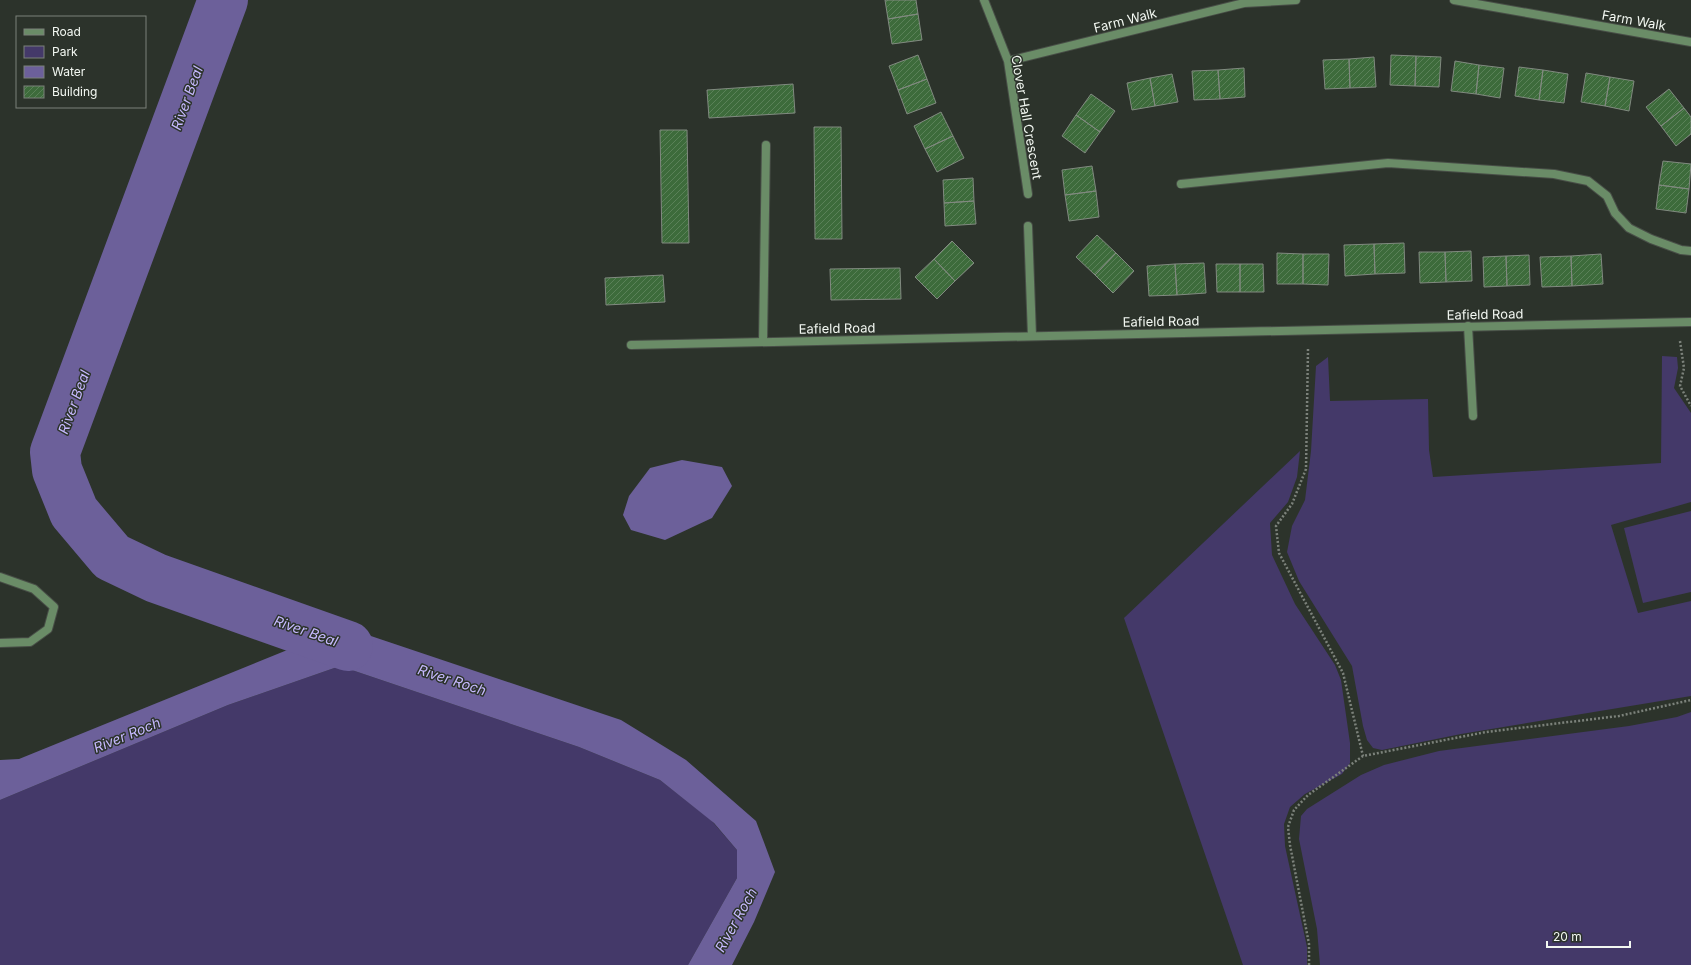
<svg xmlns="http://www.w3.org/2000/svg" width="1691" height="965" font-family="Inter,sans-serif">
<style>
.green{fill:#443969}
.water{fill:#6c609a}
.lines{fill:none;stroke-linecap:round;stroke-linejoin:round}
.river{stroke:#6c609a;stroke-width:50}
.building{fill:url(#building-hatch);stroke:#818a80}
.lane-casing{stroke:#484e47;stroke-width:10}
.street-casing{stroke:#484e47;stroke-width:10}
.path{stroke:#7c827b;stroke-width:2.5;stroke-dasharray:2 2;stroke-linecap:butt}
.lane{stroke:#6a8c67;stroke-width:8}
.street{stroke:#6a8c67;stroke-width:8}
.labels{text-anchor:middle;stroke-width:3;stroke-linejoin:round;paint-order:stroke}
.street-label{font-size:13px;fill:#f2f7f1;stroke:#2c332b}
.water-label{font-size:14px;font-style:italic;fill:#c7baff;stroke:#2c332b}
</style>
<defs>
<pattern id="building-hatch" width="6" height="6" patternUnits="userSpaceOnUse"><rect width="6" height="6" fill="#3d6b3b"/><path d="M-1 1l2-2M0 6l6-6M5 7l2-2" fill="none" stroke="#5a8158"/></pattern>
</defs>
<rect width="100%" height="100%" fill="#2c332b"/>
<!-- green -->
<path class="green" d="M1662,356L1677,357L1678,368L1674,388L1691,413V502L1611,525L1638,613L1691,601V696L1461,734L1382,750L1373,748L1367,740L1363,726L1352,666L1299,581L1287,552L1292,526L1305,500L1311,451L1316,366L1328,357L1330,401L1428,399L1429,450L1433,477L1661,463Z
M1300,451L1297,477L1288,502L1270,523L1272,555L1295,604L1335,665L1341,680L1350,743V763L1342,774L1305,794L1290,807L1284,824L1285,846L1307,947V965H1243L1124,618Z
M1691,511V592L1643,603L1624,528Z
M340,666L579,747L660,780L711,820L737,850V878L688,965H0V800L228,705Z
M1691,712V965H1320L1317,929L1299,839L1301,816L1307,809L1361,775L1384,765L1439,751L1629,726L1677,717Z"/>
<!-- water -->
<path class="water" d="M682,460L722,467L732,486L712,518L665,540L631,530L623,515L629,496L650,468Z
M341,632H359L621,720L686,760L756,821L775,872L754,922L732,965H688L737,878V850L714,823L660,780L579,747L340,666L228,705L0,800V760L19,759L307,642Z"/>
<g class="lines">
<!-- river -->
<path class="river" d="M223,0L55,452L57,470L74,512L112,557L156,578L348,646"/>
</g>
<!-- building -->
<path class="building" d="M885,0H916L918,14L888,19Z
M918,14L922,40L892,44L888,19Z
M918,55L927,79L898,90L889,66Z
M1391,55L1416,56L1415,86L1390,85Z
M1416,56L1441,57L1439,87L1415,86Z
M1374,57L1376,87L1350,88L1349,59Z
M1349,59L1350,88L1325,89L1323,60Z
M1455,61L1479,65L1476,94L1451,91Z
M1479,65L1504,68L1500,98L1476,94Z
M1519,67L1543,70L1539,100L1515,96Z
M1244,68L1245,97L1220,99L1218,70Z
M1218,70L1220,99L1194,100L1192,71Z
M1543,70L1568,74L1564,103L1539,100Z
M1586,73L1610,77L1605,106L1581,102Z
M1172,74L1178,102L1155,106L1150,78Z
M1610,77L1634,81L1629,111L1605,106Z
M1150,78L1155,106L1132,110L1127,83Z
M927,79L936,103L907,114L898,90Z
M793,84L795,113L709,118L707,90Z
M1669,89L1684,108L1661,126L1646,107Z
M1091,94L1115,111L1100,132L1076,115Z
M1684,108L1691,117V134L1676,146L1661,126Z
M941,112L953,136L925,149L914,126Z
M1076,115L1100,132L1085,153L1062,136Z
M814,127H841L842,239H815Z
M660,130H687L689,243H662Z
M953,136L964,158L937,172L925,149Z
M1663,161L1691,164L1689,189L1659,185Z
M1092,166L1096,191L1065,195L1062,170Z
M973,178L974,201L944,203L943,180Z
M1659,185L1689,189L1686,213L1656,209Z
M1096,191L1099,217L1069,221L1065,195Z
M974,201L976,224L945,226L944,203Z
M1097,235L1116,253L1095,275L1076,257Z
M952,241L974,263L955,281L934,259Z
M1404,243L1405,273L1375,274L1374,244Z
M1374,244L1375,274L1345,276L1344,245Z
M1471,251L1472,281L1446,282L1445,252Z
M1419,252H1445L1446,282L1420,283Z
M1116,253L1134,271L1113,293L1095,275Z
M1277,253L1303,254V284H1277Z
M1303,254H1329L1328,285L1303,284Z
M1601,254L1603,284L1572,286L1571,256Z
M1529,255L1530,285L1507,286L1506,256Z
M1506,256L1507,286L1484,287L1483,257Z
M1571,256L1572,286L1542,287L1540,257Z
M934,259L955,281L937,299L915,277Z
M1204,263L1206,293L1177,295L1175,264Z
M1175,264L1177,295L1149,296L1147,266Z
M1216,264H1240V292H1217Z
M1240,264H1263L1264,292H1240Z
M900,268L901,299L831,300L830,269Z
M663,275L665,302L606,305L605,278Z"/>
<g class="lines">
<defs>
<path id="lane" d="M1181,184L1388,163L1554,174L1588,181L1607,196L1615,213L1629,228L1651,239L1681,250L1691,251
M1468,326L1473,416
M0,577L34,589L54,607L48,629L30,642L0,643"/>
<path id="street" d="M984,0L1008,61L1028,194
M1454,0L1691,42
M1008,61L1244,3L1296,0
M1028,226L1032,336
M763,342L766,145
M631,345L1691,322"/>
</defs>
<!-- lane casing -->
<use href="#lane" class="lane-casing"/>
<!-- street casing -->
<use href="#street" class="street-casing"/>
<!-- path -->
<path class="path" d="M1680,341L1684,368L1680,386L1691,406
M1308,349L1306,469L1292,504L1276,526L1279,553L1343,673L1363,756
M1309,965V944L1290,845L1288,827L1294,810L1308,795L1363,756L1486,732L1619,716L1691,700"/>
<!-- lane -->
<use href="#lane" class="lane"/>
<!-- street -->
<use href="#street" class="street"/>
</g>
<g class="labels">
<!-- street labels -->
<g class="street-label">
<text transform="translate(1125 20) rotate(-14)" y="5">Farm Walk</text>
<text transform="translate(1634 20) rotate(10)" y="5">Farm Walk</text>
<text transform="translate(1027 117) rotate(80)" y="5">Clover Hall Crescent</text>
<text transform="translate(1485 314) rotate(-1)" y="5">Eafield Road</text>
<text transform="translate(1161 321) rotate(-1)" y="5">Eafield Road</text>
<text transform="translate(837 328) rotate(-1)" y="5">Eafield Road</text>
</g>
<!-- water labels -->
<g class="water-label">
<text transform="translate(187 98) rotate(-70)" y="5">River Beal</text>
<text transform="translate(74 402) rotate(-70)" y="5">River Beal</text>
<text transform="translate(306 631) rotate(19)" y="5">River Beal</text>
<text transform="translate(452 680) rotate(18)" y="5">River Roch</text>
<text transform="translate(127 735) rotate(-22)" y="5">River Roch</text>
<text transform="translate(736 920) rotate(-61)" y="5">River Roch</text>
</g>
</g>
<!-- legend -->
<rect x="16" y="16" width="130" height="92" fill="#2c332b" stroke="#7b817a"/>
<rect x="24" y="29" width="20" height="6" fill="#6a8c67" stroke="#7b817a"/>
<text x="52" y="36" font-size="12" fill="#f2f7f1">Road</text>
<rect x="24" y="46" width="20" height="12" fill="#443969" stroke="#7b817a"/>
<text x="52" y="56" font-size="12" fill="#f2f7f1">Park</text>
<rect x="24" y="66" width="20" height="12" fill="#6c609a" stroke="#7b817a"/>
<text x="52" y="76" font-size="12" fill="#f2f7f1">Water</text>
<rect x="24" y="86" width="20" height="12" fill="url(#building-hatch)" stroke="#7b817a"/>
<text x="52" y="96" font-size="12" fill="#f2f7f1">Building</text>
<!-- scale -->
<path d="M1547 941v6h83v-6" fill="none" stroke="#f2f7f1" stroke-width="2"/>
<text x="1553" y="941" font-size="12" fill="#f2f7f1" stroke="#2c332b" stroke-width="3" paint-order="stroke">20 m</text>
</svg>
